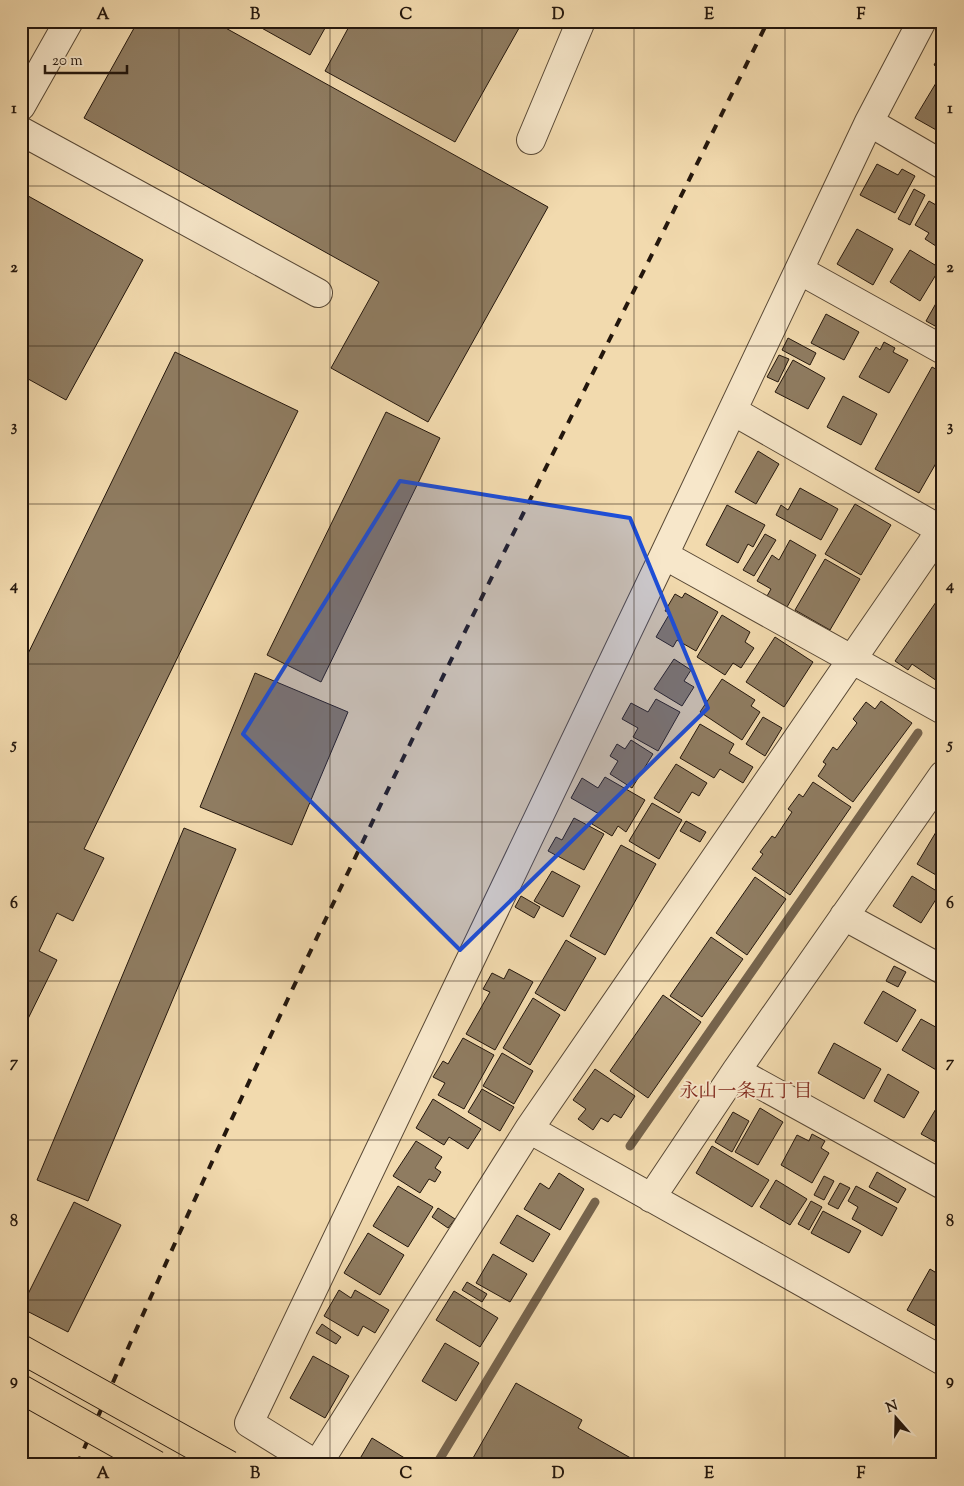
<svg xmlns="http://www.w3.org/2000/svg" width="964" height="1486" font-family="'Sorts Mill Goudy','Noto Serif JP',serif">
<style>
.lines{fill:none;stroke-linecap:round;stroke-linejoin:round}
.stream{stroke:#76644d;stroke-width:9}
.building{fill:#8f7c61;stroke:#24170d}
.minor-casing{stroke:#584835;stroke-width:30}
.minor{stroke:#f7e7ca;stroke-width:28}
.rail{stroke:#24170d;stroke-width:4;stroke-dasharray:9 9;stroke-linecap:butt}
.major-bridge-casing{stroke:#24170d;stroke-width:30;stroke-linecap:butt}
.major-bridge{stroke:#f2daae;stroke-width:28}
.marked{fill:#1d4ed8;fill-opacity:0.2;stroke:#1d4ed8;stroke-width:4;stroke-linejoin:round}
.grid{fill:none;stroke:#24170d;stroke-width:1;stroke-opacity:0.55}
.labels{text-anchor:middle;stroke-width:4;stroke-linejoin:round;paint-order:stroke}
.neighbourhood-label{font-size:19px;fill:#7a1f14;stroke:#f7e7ca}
.neatline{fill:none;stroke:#24170d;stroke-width:2}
.grid-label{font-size:16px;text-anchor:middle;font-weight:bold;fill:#24170d}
</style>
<rect width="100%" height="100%" fill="#f2daae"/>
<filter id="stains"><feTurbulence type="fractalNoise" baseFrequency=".004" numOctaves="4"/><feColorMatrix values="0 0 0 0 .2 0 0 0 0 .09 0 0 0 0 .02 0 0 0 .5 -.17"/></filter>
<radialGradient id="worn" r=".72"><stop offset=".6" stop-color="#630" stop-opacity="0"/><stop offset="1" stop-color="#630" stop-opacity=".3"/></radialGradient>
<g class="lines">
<!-- stream -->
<path class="stream" d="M630,1146L918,733
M436,1465L595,1202"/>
</g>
<!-- building -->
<path class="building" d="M138,21H213L548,207L428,422L331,368L379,282L84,118Z
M249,21H329L310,55Z
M352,21H523L455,142L325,71Z
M943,49V70L934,65Z
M936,83L943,88V124L938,131L915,118Z
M877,164L898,175L902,169L915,176L895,213L860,195Z
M914,189L925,195L910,225L898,219Z
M21,192L143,260L66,400L21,375Z
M929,201L943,209V242L939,248L925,239L929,233L915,225Z
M857,229L893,249L873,285L837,264Z
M910,250L940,268L920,301L890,282Z
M939,298L943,300V312L935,326L926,321Z
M826,314L859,332L844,360L811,343Z
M788,338L816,353L810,365L782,350Z
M884,342L895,348L893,352L908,360L889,393L859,377L876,347L880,350Z
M175,352L298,411L84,849L104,858L73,921L57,913L39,951L57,960L21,1033V668Z
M779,355L789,359L778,382L767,377Z
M793,360L825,378L808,409L775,392Z
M932,367L943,373V451L919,493L875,469Z
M843,396L877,414L861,445L827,427Z
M386,412L440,438L321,682L267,655Z
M758,451L779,464L756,504L735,492Z
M800,488L838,509L821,540L776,515L781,505L788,510Z
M855,504L891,525L861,575L825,554Z
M727,505L765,525L753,547L748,544L738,563L706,545Z
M765,534L776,540L754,576L743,570Z
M790,540L816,555L787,607L767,596L771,589L757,581L772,555L779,560Z
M825,559L860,579L830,630L795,610Z
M943,592V679L940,683L912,664L908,670L895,661Z
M685,593L718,612L696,651L677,640L673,647L656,637L670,613L665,611L675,594L682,598Z
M722,615L750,632L745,642L754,648L741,668L733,663L725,675L697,657Z
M775,637L813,662L784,707L746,682Z
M674,659L691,670L684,681L694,687L682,706L654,689Z
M255,673L348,712L292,845L200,807Z
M722,679L755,700L751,706L760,712L742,740L700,712Z
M656,699L680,712L658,751L633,737L638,728L622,719L631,703L648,712Z
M881,701L912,723L853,802L818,776L826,764L823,762L833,747L837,750L857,723L853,719L866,702L875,709Z
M763,717L782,728L765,756L746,744Z
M700,724L734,744L729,753L753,767L743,783L720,769L714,778L680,758Z
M631,740L653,754L632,788L610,774L618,761L610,756L617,744L625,749Z
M676,764L707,783L699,796L692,792L679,813L654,798Z
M605,777L645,800L626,832L618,826L612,836L592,824L599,814L571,798L582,778L598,788Z
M813,782L851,807L790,895L752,869L763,854L760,852L772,836L775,838L792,812L788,809L799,794L803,797Z
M652,803L682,820L659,859L629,841Z
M574,818L604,834L584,870L548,851L556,837L562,840Z
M686,821L706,832L700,842L680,831Z
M184,828L236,849L88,1201L37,1180Z
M936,832L943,836V879L917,864Z
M621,845L656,864L605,955L570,936Z
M552,871L580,886L563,917L534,901Z
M912,876L940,893L921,923L893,906Z
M755,877L786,899L747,955L716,933Z
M521,896L540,907L534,918L515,907Z
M711,937L743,959L702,1017L670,996Z
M566,940L596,958L565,1011L535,993Z
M894,966L906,972L898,987L886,981Z
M509,969L533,982L495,1050L466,1034L490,992L483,989L492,973L504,979Z
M883,991L916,1010L897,1042L864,1023Z
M663,995L701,1022L648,1098L610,1071Z
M533,998L560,1015L530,1065L503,1048Z
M921,1019L943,1031V1063L938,1071L902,1050Z
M463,1038L494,1055L464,1109L438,1095L445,1083L433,1077L443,1061L448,1064Z
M834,1043L881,1069L864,1099L818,1073Z
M502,1053L533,1071L514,1104L483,1086Z
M595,1069L635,1096L621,1118L614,1114L608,1122L601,1118L593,1130L578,1119L586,1109L573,1100Z
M888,1074L919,1092L904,1118L874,1101Z
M482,1089L514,1107L500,1131L468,1112Z
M433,1099L481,1129L468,1149L449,1137L444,1145L416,1128Z
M940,1102L943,1103V1146L921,1134Z
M760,1108L783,1122L758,1165L735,1152Z
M733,1112L749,1121L732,1152L715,1142Z
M812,1134L825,1141L821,1148L829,1153L812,1183L781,1165L797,1135L809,1141Z
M416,1141L442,1157L435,1168L441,1172L435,1182L429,1179L420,1193L393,1176Z
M712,1146L769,1180L752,1207L696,1173Z
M877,1172L906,1189L898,1203L869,1187Z
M559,1173L584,1189L560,1230L524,1209L540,1183L549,1189Z
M824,1176L834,1181L824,1200L814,1195Z
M776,1180L807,1199L790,1225L760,1207Z
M840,1183L850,1188L838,1209L828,1204Z
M398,1186L433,1207L408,1247L373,1226Z
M856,1186L897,1208L882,1236L852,1219L858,1207L848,1201Z
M811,1201L822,1207L809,1230L798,1224Z
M74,1202L121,1225L68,1332L21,1308Z
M438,1208L455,1219L448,1228L432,1217Z
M823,1211L861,1231L849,1253L811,1233Z
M517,1215L550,1234L533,1262L500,1243Z
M368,1233L404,1255L380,1295L344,1273Z
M493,1254L527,1274L510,1302L476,1283Z
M930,1269L943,1277V1330L907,1310Z
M467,1282L487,1294L482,1302L462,1290Z
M339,1290L351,1298L355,1290L389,1310L375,1333L363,1326L358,1336L324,1316Z
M454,1291L498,1318L480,1347L436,1320Z
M322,1324L341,1337L336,1344L316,1333Z
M445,1343L479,1363L456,1401L422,1381Z
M313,1356L349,1376L325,1418L290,1398Z
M516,1383L582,1420L578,1428L643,1465H469Z
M372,1438L416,1465H363L358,1462Z"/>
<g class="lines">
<defs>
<path id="minor" d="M21,106L69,21
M869,122L943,165
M21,131L318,293
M531,140L581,21
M799,270L943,350
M733,411L941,530
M664,555L943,710
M844,916L943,970
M736,1071L943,1185
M529,1129L943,1361
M651,1198L736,1071L943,775
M317,1465L249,1423L664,555L869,122L922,21
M317,1465L529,1129L943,527"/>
</defs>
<!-- minor casing -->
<use href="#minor" class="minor-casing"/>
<!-- minor -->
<use href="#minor" class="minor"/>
<!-- rail -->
<path class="rail" d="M77,1465C288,975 531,499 768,21"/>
<defs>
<path id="major-bridge" d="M21,1349L229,1465
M21,1389L156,1465"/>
</defs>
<!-- major-bridge casing -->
<use href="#major-bridge" class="major-bridge-casing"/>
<!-- major-bridge -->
<use href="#major-bridge" class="major-bridge"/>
</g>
<!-- marked area -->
<path class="marked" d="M400,481L630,518L708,708L460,950L243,734Z"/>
<!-- grid -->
<path class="grid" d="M179,21V1465M330,21V1465M482,21V1465M634,21V1465M785,21V1465M21,186H943M21,346H943M21,504H943M21,664H943M21,822H943M21,981H943M21,1140H943M21,1300H943"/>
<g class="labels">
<!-- neighbourhood labels -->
<g class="neighbourhood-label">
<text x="746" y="1097">永山一条五丁目</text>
</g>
</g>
<!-- margin -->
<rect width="964" height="1486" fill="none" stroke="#f2daae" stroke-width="55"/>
<!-- north arrow -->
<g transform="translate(896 1418) rotate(340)" stroke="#f7e7ca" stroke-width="4" paint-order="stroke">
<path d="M0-4L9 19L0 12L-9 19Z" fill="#24170d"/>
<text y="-8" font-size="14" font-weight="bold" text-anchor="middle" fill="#24170d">N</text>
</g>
<!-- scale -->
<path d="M45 65v8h82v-8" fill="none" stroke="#24170d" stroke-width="2.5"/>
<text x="52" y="65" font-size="15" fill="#24170d" stroke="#f7e7ca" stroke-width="4" paint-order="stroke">20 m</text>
<rect x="28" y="28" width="908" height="1430" class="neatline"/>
<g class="grid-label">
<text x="103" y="19">A</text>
<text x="255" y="19">B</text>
<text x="406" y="19">C</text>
<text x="558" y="19">D</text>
<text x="709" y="19">E</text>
<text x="861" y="19">F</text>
<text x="14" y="113">1</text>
<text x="950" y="113">1</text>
<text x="14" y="272">2</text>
<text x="950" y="272">2</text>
<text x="14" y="431">3</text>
<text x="950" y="431">3</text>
<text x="14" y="590">4</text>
<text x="950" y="590">4</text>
<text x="14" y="749">5</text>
<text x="950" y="749">5</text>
<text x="14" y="908">6</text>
<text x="950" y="908">6</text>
<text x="14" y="1067">7</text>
<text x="950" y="1067">7</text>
<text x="14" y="1226">8</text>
<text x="950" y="1226">8</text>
<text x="14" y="1385">9</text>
<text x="950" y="1385">9</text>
<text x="103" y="1478">A</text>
<text x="255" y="1478">B</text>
<text x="406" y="1478">C</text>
<text x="558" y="1478">D</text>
<text x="709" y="1478">E</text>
<text x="861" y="1478">F</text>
</g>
<rect width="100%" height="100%" filter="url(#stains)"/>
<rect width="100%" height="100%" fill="url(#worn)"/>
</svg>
